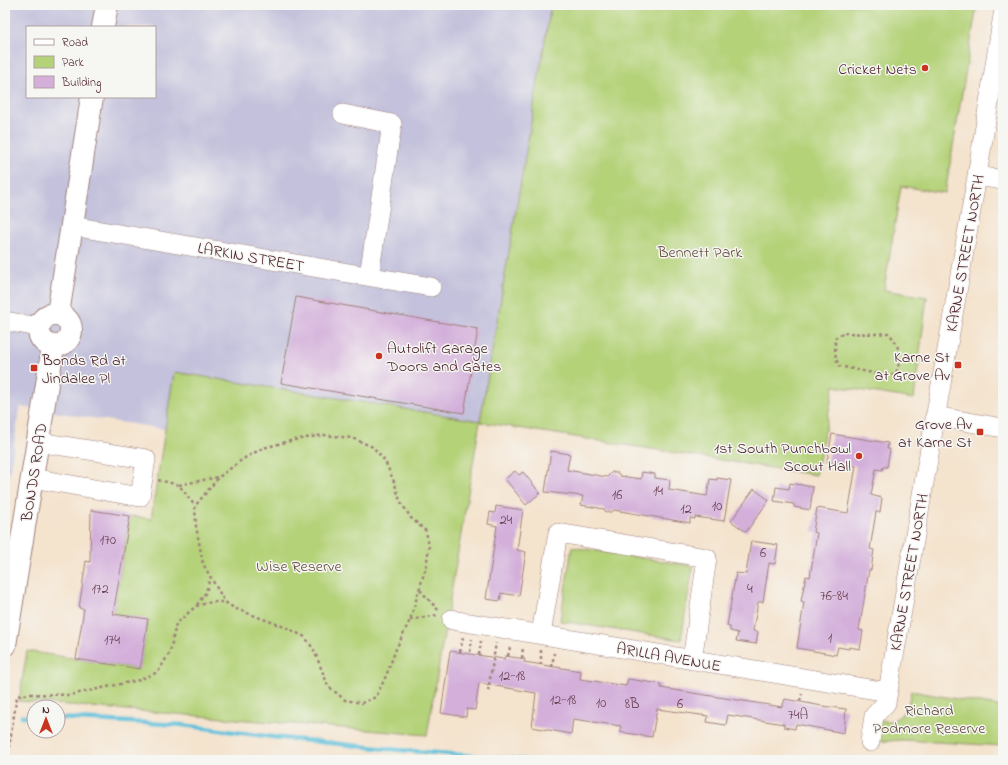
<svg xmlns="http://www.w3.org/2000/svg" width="1008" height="765" font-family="'Indie Flower',sans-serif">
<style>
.industrial{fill:#c3c1db;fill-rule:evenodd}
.green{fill:#b4d278;stroke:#7f7852}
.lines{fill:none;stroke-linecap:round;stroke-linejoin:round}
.stream{stroke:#5cbfda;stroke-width:4.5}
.building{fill:#d3afda}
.minor-casing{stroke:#9f817c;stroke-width:20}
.major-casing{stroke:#9f817c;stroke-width:24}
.path{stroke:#9f817c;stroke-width:2.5;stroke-dasharray:3 3;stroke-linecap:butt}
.minor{stroke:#fff;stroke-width:19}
.major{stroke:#fff;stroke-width:22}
.poi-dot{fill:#c8321e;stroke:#f6f6f2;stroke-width:1.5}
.labels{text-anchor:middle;stroke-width:3;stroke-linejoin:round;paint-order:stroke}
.number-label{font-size:14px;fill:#6c4357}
.poi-label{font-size:16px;fill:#4a1f2b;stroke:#f6f6f2;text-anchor:end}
.park-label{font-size:16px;fill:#644c3e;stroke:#f6f6f2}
.street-label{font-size:16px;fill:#4a1f2b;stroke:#f6f6f2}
</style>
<rect width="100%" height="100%" fill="#f6f6f2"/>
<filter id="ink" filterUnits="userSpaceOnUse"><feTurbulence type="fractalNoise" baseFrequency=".025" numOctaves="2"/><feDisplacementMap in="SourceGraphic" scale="8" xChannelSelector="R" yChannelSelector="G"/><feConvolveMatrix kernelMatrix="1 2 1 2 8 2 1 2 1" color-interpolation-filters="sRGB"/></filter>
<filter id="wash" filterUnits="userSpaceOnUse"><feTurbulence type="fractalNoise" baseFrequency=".012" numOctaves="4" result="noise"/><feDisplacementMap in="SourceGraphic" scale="16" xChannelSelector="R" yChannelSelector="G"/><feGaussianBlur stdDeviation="0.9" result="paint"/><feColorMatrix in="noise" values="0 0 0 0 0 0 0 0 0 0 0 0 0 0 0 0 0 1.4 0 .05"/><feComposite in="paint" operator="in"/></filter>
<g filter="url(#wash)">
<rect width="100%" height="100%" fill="#f4e3cd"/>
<!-- industrial -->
<path class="industrial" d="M5,5H551L480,421L175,372L165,429L20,407L5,501ZM27,27H155V97H27Z"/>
<!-- green -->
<path class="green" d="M551,5H977L945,193L901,186L884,290L927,297L914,399L834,386L816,475L480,422L427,735L19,701L27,651L140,669L148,619L113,614L130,516L151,519L174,372L480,421Z
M572,547L693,566L681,640L560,621Z
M911,691L1003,707V746L903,740L874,742L877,720C881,720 887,722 890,721C905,717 909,703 911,691Z"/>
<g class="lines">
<!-- stream -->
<path class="stream" d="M22,716L34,717
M58,718L182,725L273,737L388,749L524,760"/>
</g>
<g id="blocks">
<!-- building -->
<path class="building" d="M296,297L478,329L464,413L281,383Z
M832,434L888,443L887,449H890L887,467H883L882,470L876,469L871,495L882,498L880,512H876L870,549L874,550L871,570H869L859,630L863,631L860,649L849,647V649L838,647L836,655L797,648L804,602L801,601L806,576L810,577L817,533L813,532L817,508L848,513L856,466L827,462Z
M551,451L570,454L567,470L607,477L612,472L618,473L620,476L641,479L642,472L655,474V478L670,480L669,490L707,496L710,479L717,480V478L731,480L724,521L695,517V519L690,518V523L614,510L611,512H606L604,509L581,505L583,496L545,492Z
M515,471L519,475L523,472L540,493L526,505L505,479Z
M790,483L813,487L810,510L794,507V504L774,501L776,487L789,489Z
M754,489L769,500L746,532L731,521Z
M496,506L523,510L517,550L526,552L519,596L501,593L500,601L486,599L497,526L488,524L490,512L495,513Z
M91,510L130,516L113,614L148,619L140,669L76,659L84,609L79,608L86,561L90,562Z
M751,541L778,545L775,564L769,563L763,602H758L753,631L758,632L756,644L736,641L738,633L730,631V627L727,626L736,573L746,574Z
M450,651L504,659L505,656L525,659L524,662L581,671L580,679L626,686L628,679L661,684V688L782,707L785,699L822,706L846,709L844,733L796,724L795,729L784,727V724L728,715L726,725L707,722L708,716L657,709L652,737L620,732L621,726L573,719L571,734L532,727L536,693L479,683L475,710L467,709L466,717L441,713Z"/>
</g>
</g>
<g filter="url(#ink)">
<use href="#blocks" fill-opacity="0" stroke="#9f817c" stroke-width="1"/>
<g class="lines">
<defs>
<path id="minor" d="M343,114L392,124L369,276
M977,176L1003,180
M72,226L431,287
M5,321L39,327
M935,416L1003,428
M32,478L140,497L146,459L38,442
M452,619V620L888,692
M541,634L558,533L707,558L692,660
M870,742L874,716L886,703L977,176L1003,15"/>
<path id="major" d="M103,27L107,5
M39 330a16 16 0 1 1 32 0a16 16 0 1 1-32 0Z
M58,314L92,97
M5,645L53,347"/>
</defs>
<!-- minor casing -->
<use href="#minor" class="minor-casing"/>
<!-- major casing -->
<use href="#major" class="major-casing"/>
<!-- path -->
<path class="path" d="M844,333L875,334L888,333C900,344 902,358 896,373L887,376L839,366C835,359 834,345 836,337Z
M158,480L179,485L195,506
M179,485L218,477
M420,590L439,611
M197,605L206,592L210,578
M410,620L438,615
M460,652L463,637
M470,652L472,639
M479,655L481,641
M508,656L510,647
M522,658L523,647
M541,665V650
M552,667L554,653
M488,691L496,643
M800,701L802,694
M7,760L17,696L30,694L70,695L139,680L158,672L170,652L176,624L196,606L212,602H225L234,608L287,628L305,637L314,650L328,686L345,700L362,703L376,697L386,676L396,649L410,620L426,567L429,547L426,531L411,518L400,501L395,484L385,461L373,447L352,438L323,435L294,440L263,448L243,459L219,477L195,506L196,526L203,564L225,602"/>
<!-- minor -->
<use href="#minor" class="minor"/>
<!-- major -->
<use href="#major" class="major"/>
</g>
</g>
<!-- markers -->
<g class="poi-dot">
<circle cx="925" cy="68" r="4"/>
<circle cx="379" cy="356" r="4"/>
<rect x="954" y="361" width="8" height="8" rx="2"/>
<rect x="30" y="364" width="8" height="8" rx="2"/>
<rect x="976" y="428" width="8" height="8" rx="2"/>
<circle cx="859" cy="456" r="4"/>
</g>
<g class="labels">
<!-- number labels -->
<g class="number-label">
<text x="658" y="495">14</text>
<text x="617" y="499">16</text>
<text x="717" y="510">10</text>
<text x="686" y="513">12</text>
<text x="506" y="524">24</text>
<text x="108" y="544">170</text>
<text x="763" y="557">6</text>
<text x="100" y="593">172</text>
<text x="750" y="593">4</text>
<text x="834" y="600">76-84</text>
<text x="830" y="642">1</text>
<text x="112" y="644">174</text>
<text x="512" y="680">12-18</text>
<text x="563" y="704">12-18</text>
<text x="601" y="707">10</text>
<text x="632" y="708">8B</text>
<text x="680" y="708">6</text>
<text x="798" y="719">74A</text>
</g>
<!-- poi labels -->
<g class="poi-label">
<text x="917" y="74">Cricket Nets</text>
<text x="387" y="353" text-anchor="start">Autolift Garage<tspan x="387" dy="18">Doors and Gates</tspan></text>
<text x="950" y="362">Karne St<tspan x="950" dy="18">at Grove Av</tspan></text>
<text x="42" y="365" text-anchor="start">Bonds Rd at<tspan x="42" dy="18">Jindalee Pl</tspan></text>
<text x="972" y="429">Grove Av<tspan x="972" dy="18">at Karne St</tspan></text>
<text x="851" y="453">1st South Punchbowl<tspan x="851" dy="18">Scout Hall</tspan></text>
</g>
<!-- park labels -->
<g class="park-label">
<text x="700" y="257">Bennett Park</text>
<text x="299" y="571">Wise Reserve</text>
<text x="929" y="715">Richard<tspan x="929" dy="18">Podmore Reserve</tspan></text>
</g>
<!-- street labels -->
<g class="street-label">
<text transform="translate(964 253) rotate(-80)" y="6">KARNE STREET NORTH</text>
<text transform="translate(251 256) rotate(10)" y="6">LARKIN STREET</text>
<text transform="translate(33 472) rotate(-81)" y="6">BONDS ROAD</text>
<text transform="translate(908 572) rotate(-80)" y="6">KARNE STREET NORTH</text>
<text transform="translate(669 656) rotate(10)" y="6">ARILLA AVENUE</text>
</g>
</g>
<!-- margin -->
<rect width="1008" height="765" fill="none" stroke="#f6f6f2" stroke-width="20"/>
<!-- legend -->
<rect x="26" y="26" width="130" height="72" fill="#f6f6f2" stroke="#b1a0a2"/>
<rect x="34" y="39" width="20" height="6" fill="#ffffff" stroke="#b1a0a2"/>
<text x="62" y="46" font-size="12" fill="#4a1f2b">Road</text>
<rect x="34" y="56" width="20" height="12" fill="#b4d278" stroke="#b1a0a2"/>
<text x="62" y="66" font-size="12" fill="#4a1f2b">Park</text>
<rect x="34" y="76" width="20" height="12" fill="#d3afda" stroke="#b1a0a2"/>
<text x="62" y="86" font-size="12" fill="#4a1f2b">Building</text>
<!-- north arrow -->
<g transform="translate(46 719)"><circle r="19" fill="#f6f6f2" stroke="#b1a0a2"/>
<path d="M0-3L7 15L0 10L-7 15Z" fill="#c8321e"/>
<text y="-6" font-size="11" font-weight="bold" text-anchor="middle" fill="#4a1f2b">N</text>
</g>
</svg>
